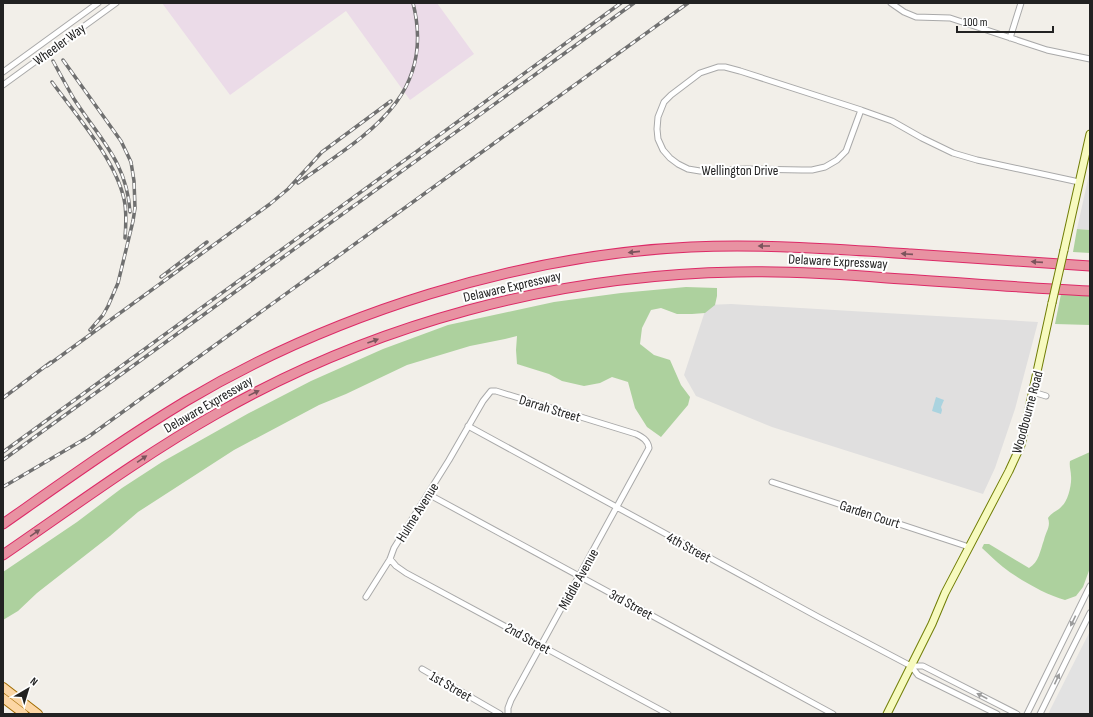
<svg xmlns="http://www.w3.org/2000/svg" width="1093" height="717" font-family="'Sofia Sans Condensed',sans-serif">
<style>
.residential{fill:#e0dfdf}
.industrial{fill:#ebdbe8}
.forest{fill:#add19e}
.parking{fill:#e2e2e2}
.water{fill:#aad3df}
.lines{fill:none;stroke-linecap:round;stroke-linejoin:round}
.minor-casing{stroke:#a9a9a9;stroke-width:7}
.secondary-casing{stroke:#707d05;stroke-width:9}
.primary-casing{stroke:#a06b00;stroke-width:10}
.motorway-casing{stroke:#dc2a67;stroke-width:11}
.minor{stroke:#fff;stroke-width:5}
.secondary{stroke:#f7fabf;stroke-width:7}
.primary{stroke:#fcd6a4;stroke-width:8}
.motorway{stroke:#e892a2;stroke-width:9}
.rail-casing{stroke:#707070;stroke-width:3.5}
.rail{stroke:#fff;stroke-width:2;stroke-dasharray:6;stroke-linecap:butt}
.secondary-bridge-casing{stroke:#707d05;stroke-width:9;stroke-linecap:butt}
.secondary-bridge{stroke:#f7fabf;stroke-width:7}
.oneway{fill:#7b545c}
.oneway2{fill:#9c9c9c}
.labels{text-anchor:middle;stroke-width:4;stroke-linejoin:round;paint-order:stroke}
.street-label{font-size:14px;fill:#222;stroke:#fff}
</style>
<rect width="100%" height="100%" fill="#f2efe9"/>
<!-- residential -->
<path class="residential" d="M1090,170V230L1077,229Z
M731,304L1038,322L1015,409L995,468L983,494L772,427L696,396L684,375L707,305Z"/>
<!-- industrial -->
<path class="industrial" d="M162,3H437L474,54L410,100L346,11L230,95Z"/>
<!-- forest -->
<path class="forest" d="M1077,229L1090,230V253L1073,252Z
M686,287L717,288V296L715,305L705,313L692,314H677L661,308L651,310L642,328L640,344L654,355L670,360L681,385L690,397L688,405L661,437L647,427L635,408L628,382L612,377L600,383L584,386L562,381L549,374L517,364L516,350L517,336L505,339L470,346L407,365L346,394L319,405L234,450L138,512L110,536L37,593L18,611L3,620V572L77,522L122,488L162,462L249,413L311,381L383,349L448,325L554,302L621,293Z
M1061,294L1090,296V325L1055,324Z
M1090,452V568L1083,587L1076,596L1065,600C1046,595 1018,579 1003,567C995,561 989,554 982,548L984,544H989L1029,568C1039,562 1040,551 1044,540C1046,531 1051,527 1048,518C1052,512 1058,511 1062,506C1068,501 1072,484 1071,476C1071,471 1069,466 1070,461Z"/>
<!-- parking -->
<path class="parking" d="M1090,631V714H1048Z"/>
<!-- water -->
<path class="water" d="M936,397L944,400L941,407L942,410L941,414L932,411Z"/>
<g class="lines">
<defs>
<path id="minor" d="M891,3L904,12L916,17L950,18L1047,50L1090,59
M1010,38L1021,3
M718,67H725L740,71L861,110L846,151L837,160L825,167L812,170H802L745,169L700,171L688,169L678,164L670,158L663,150L658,139L657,129L658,117L664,102L671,95L700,73Z
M3,72L98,3
M3,85L116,3
M861,110L892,121L922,138L953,153L977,160L1079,182
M1033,392L1046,396
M468,426L820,618L911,666H923L1017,714
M772,482L969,547
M428,494L833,714
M390,559L396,566L406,573L668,714
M366,597L390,559L394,548L449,460L483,401L491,391H496L636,434C642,437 648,440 649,448L511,700L508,708V714
M911,666L918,675L997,714
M422,669L500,714
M1027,714L1090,586
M1040,714L1068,657L1090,613"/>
<path id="secondary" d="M1064,250L1090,134
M887,714L932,624L945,593L1009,471L1021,445L1052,303"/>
<path id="primary" d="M3,687L38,714
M3,698L24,714"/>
<path id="motorway" d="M3,524C63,482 123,439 186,401C334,313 519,255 691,247C765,244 837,249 911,254C971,258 1030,262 1090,266
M3,555C73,507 142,456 216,414C373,324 555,275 737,272C787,271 837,274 887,278C955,282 1022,288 1090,291"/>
</defs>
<!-- minor casing -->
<use href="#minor" class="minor-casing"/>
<!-- secondary casing -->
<use href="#secondary" class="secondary-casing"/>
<!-- primary casing -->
<use href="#primary" class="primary-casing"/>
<!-- motorway casing -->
<use href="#motorway" class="motorway-casing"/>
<!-- minor -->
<use href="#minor" class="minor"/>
<!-- secondary -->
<use href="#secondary" class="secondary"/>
<!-- primary -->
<use href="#primary" class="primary"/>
<!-- motorway -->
<use href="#motorway" class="motorway"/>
<defs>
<path id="rail" d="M63,60L121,141L131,162L134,181L135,208L133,221L118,283L108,306L103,315L90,330
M53,61C60,74 67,87 74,99C99,138 127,162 130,212
M52,82C76,115 115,159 124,199C127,212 126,225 125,238
M298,183C364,136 437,98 413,3
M161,277L207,242
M47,366L270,204L288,189L322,152L391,101
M3,398L51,362
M3,452L621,3
M3,460L634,3
M3,487L88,437L688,3"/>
</defs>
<!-- rail casing -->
<use href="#rail" class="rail-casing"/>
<!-- rail -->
<use href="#rail" class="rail"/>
<defs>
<path id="secondary-bridge" d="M1052,303L1064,250"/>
</defs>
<!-- secondary-bridge casing -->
<use href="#secondary-bridge" class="secondary-bridge-casing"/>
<!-- secondary-bridge -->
<use href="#secondary-bridge" class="secondary-bridge"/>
</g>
<!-- one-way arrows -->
<defs><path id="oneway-solid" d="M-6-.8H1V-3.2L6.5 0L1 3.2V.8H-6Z"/></defs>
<g class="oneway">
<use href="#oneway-solid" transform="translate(764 246) rotate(-180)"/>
<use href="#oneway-solid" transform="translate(634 252) rotate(174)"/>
<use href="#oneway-solid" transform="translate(907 254) rotate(-176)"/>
<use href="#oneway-solid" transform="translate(1037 262) rotate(-176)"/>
<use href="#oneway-solid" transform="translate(373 341) rotate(-20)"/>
<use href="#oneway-solid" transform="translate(254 393) rotate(-26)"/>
<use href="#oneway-solid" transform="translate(142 459) rotate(-34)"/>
<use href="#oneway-solid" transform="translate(35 533) rotate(-35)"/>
</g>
<g class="oneway2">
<use href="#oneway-solid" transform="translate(1073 621) rotate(116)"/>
<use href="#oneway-solid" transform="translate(1057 679) rotate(-65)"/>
<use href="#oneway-solid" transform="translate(982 696) rotate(-153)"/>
</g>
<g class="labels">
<!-- street labels -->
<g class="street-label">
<text transform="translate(59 44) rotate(-36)" y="5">Wheeler Way</text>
<text x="740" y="175">Wellington Drive</text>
<text transform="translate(838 261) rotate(3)" y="5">Delaware Expressway</text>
<text transform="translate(512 286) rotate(-13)" y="5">Delaware Expressway</text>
<text transform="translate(208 404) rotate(-30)" y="5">Delaware Expressway</text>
<text transform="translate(550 408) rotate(17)" y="5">Darrah Street</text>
<text transform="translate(1027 412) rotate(-75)" y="5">Woodbourne Road</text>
<text transform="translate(417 512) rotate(-58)" y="5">Hulme Avenue</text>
<text transform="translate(870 514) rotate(18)" y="5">Garden Court</text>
<text transform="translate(689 547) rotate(28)" y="5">4th Street</text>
<text transform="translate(578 579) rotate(-61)" y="5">Middle Avenue</text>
<text transform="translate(631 604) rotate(29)" y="5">3rd Street</text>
<text transform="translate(528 638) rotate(29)" y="5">2nd Street</text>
<text transform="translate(451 686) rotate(30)" y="5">1st Street</text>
</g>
</g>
<!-- border -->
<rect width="1093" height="717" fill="none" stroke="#222222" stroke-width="8"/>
<!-- north arrow -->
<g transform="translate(28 689) rotate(38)" stroke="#ffffff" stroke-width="3" paint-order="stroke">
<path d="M0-3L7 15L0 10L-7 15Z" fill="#222222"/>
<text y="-6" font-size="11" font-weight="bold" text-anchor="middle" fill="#222222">N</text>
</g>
<!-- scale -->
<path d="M957 26v6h96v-6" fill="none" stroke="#222222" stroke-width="2"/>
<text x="963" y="26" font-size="12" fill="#222222" stroke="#ffffff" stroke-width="3" paint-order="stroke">100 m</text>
</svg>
